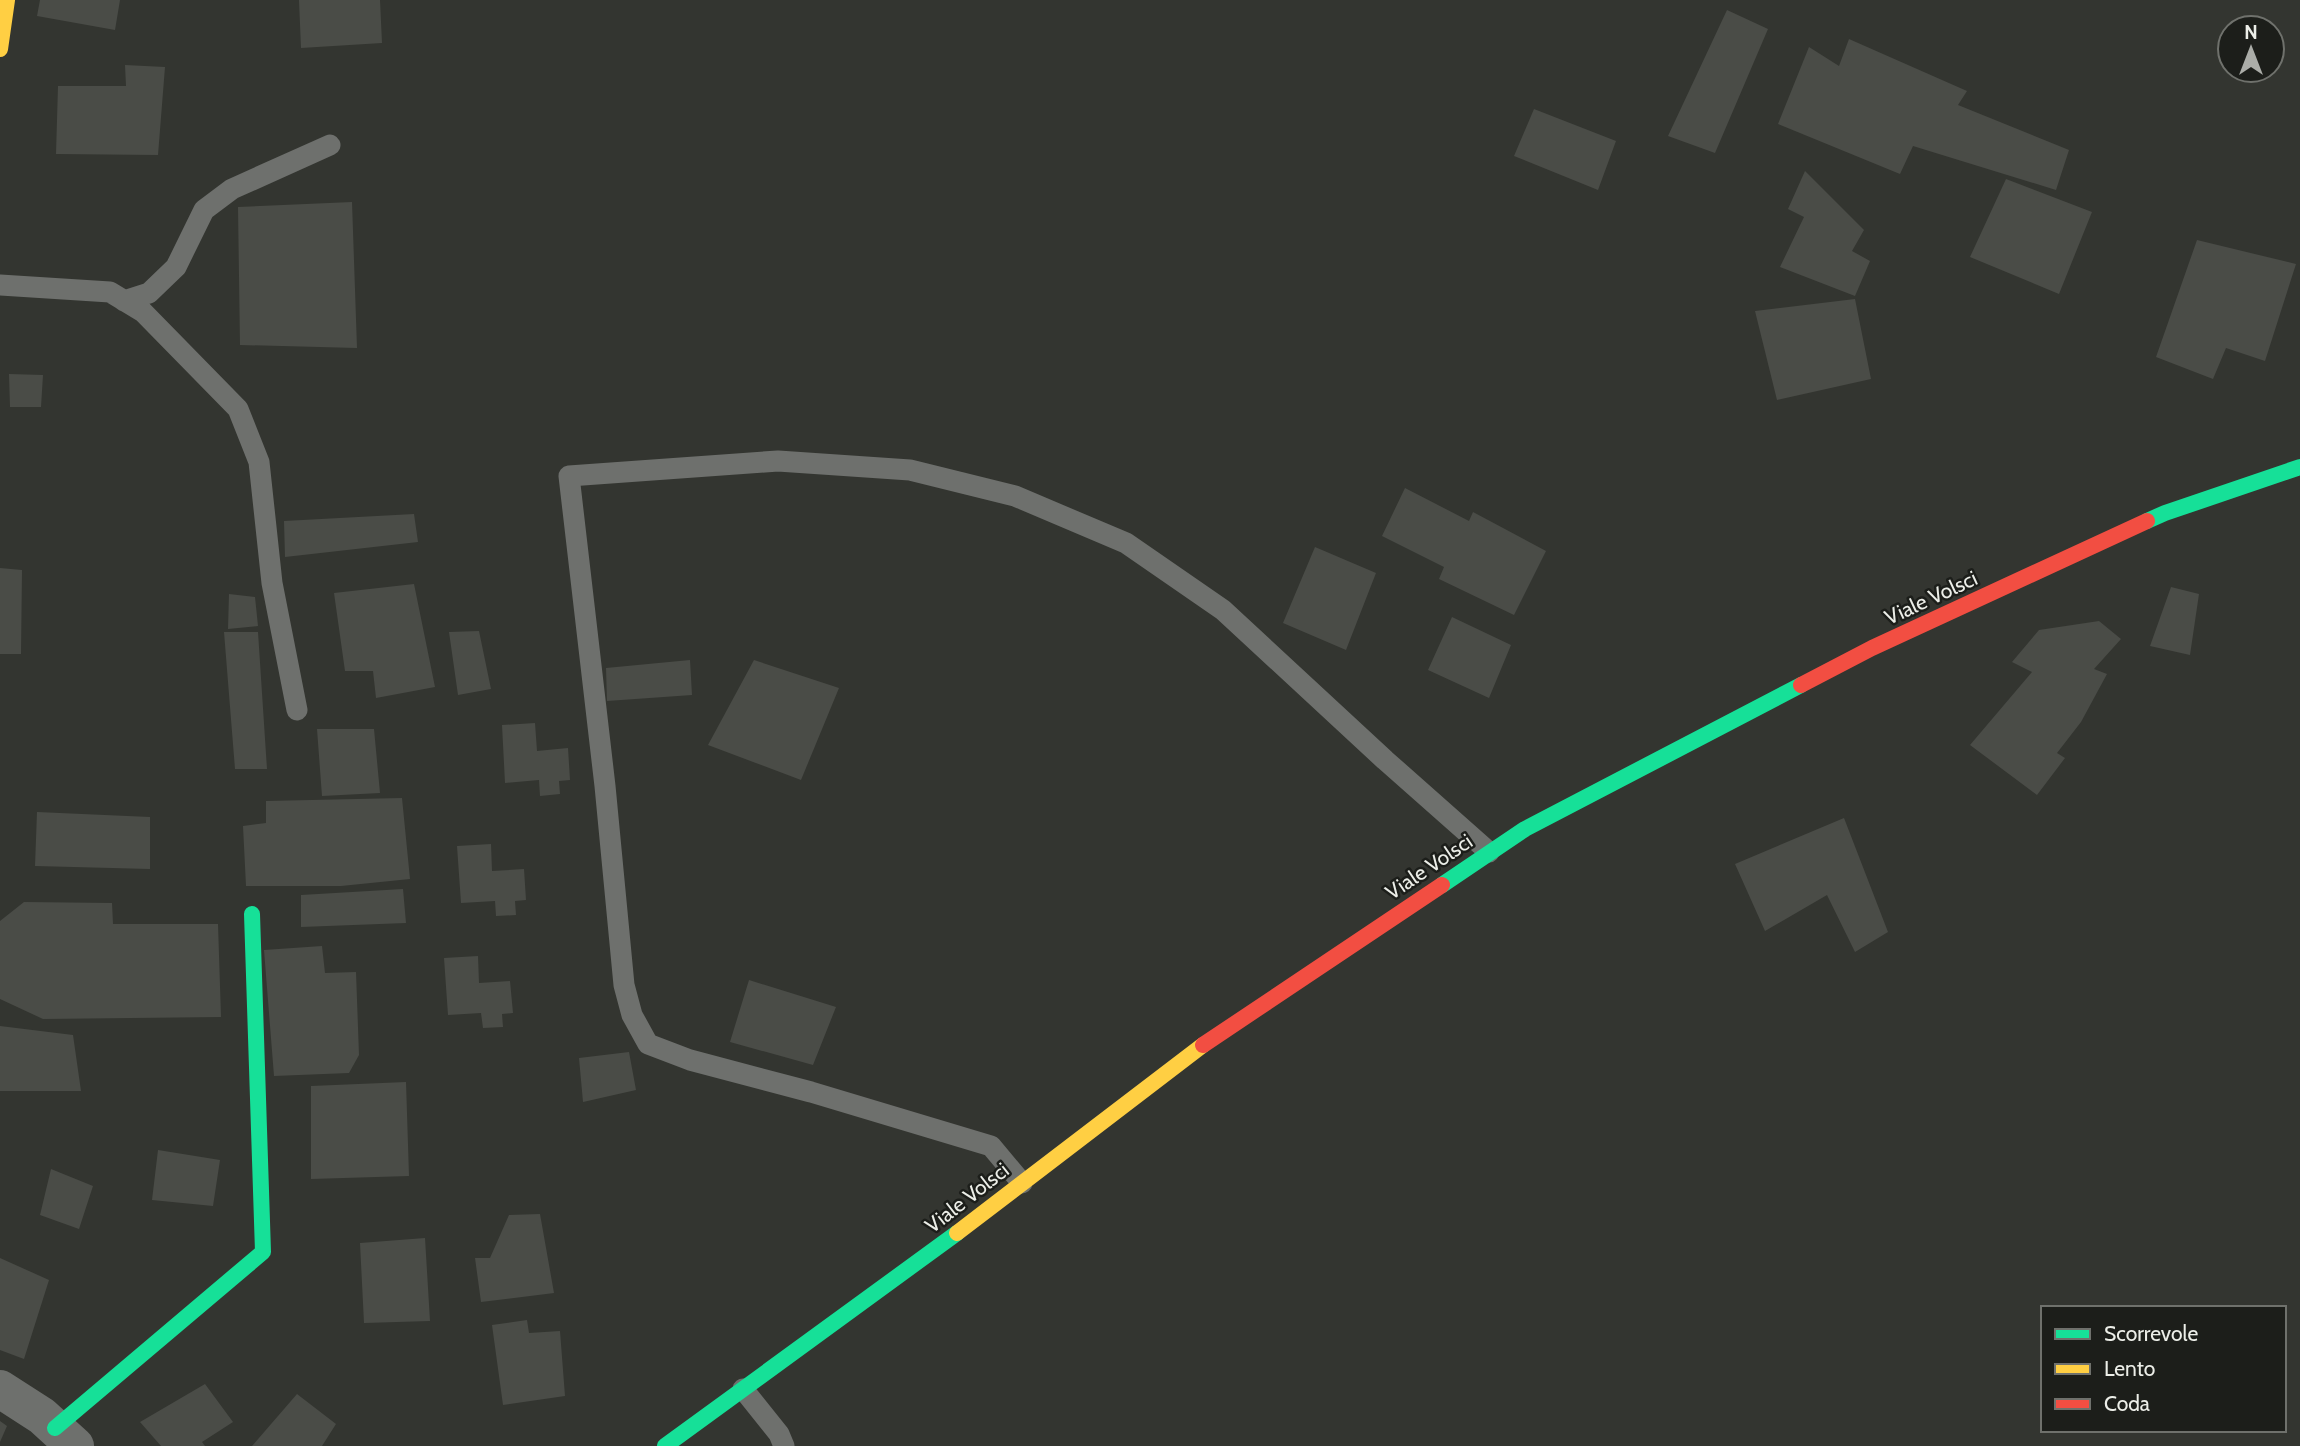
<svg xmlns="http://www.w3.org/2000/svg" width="2300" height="1446" font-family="Cabin,sans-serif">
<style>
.building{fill:#4a4c47}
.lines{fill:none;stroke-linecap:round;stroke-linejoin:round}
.lane{stroke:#6e706d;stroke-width:21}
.street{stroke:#6e706d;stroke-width:38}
.fast{stroke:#16e098;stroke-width:16}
.slow{stroke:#ffcf43;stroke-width:16}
.jam{stroke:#f24e42;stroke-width:16}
.labels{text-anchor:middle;stroke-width:5;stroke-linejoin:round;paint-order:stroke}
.street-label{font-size:21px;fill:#eceee8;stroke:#1c1e1a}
</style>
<rect width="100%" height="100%" fill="#333530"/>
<!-- building -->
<path class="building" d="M40,0H120L115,30L37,16Z
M299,0H380L382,43L301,48Z
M1727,10L1768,29L1715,153L1668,136Z
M1849,39L1967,91L1958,105L2069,150L2056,190L1913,146L1900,174L1778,124L1809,47L1839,66Z
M125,65L165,67L158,155L56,154L58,86H126Z
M1534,109L1616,141L1598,190L1514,156Z
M1805,171L1864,230L1852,251L1870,261L1855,296L1780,267L1804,217L1788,209Z
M2006,179L2092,212L2059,294L1970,257Z
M352,202L357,348L240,345L238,207Z
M2197,240L2296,264L2265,361L2226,348L2213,379L2156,357Z
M1855,299L1871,379L1777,400L1755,311Z
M9,374L43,375L41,407H10Z
M1405,488L1469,521L1473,512L1546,551L1514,615L1439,579L1444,567L1382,536Z
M414,514L418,542L285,557L284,521Z
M1315,547L1376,573L1346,650L1283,623Z
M0,568L22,570L21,654H0Z
M414,584L435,687L376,698L373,671H345L334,593Z
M2171,587L2199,594L2190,655L2150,646Z
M229,594L255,597L258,626L228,629Z
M1452,617L1511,645L1489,698L1428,670Z
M2099,621L2121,639L2094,669L2107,674L2081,722L2057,753L2065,758L2037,795L1970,745L2032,672L2012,662L2039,630Z
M479,631L491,689L458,695L449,632Z
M224,632H258L267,769H235Z
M690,660L692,695L607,701L606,668Z
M754,660L839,688L801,780L708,745Z
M535,723L537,751L568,748L570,780L559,781L560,794L540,796L539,780L505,783L502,725Z
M317,729H374L380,793L322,796Z
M402,798L410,879L341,886H246L243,826L266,823V801Z
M37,812L150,817V869L35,866Z
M1844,818L1888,932L1855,952L1827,895L1765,931L1735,864Z
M491,844L492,871L524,869L526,900L515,901L516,915L496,916L495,901L461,903L457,846Z
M403,889L406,923L301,927V895Z
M24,902L112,903L113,924H218L221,1017L43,1019L0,999V921Z
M322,946L325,973L356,972L359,1055L349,1073L274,1076L264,950Z
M478,956L479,983L510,981L513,1013L502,1014L503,1027L483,1028L481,1013L448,1015L444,958Z
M749,980L836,1007L813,1065L730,1042Z
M0,1026L73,1035L81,1091H0Z
M629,1052L636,1090L583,1102L579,1058Z
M406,1082L409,1176L311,1179V1086Z
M158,1150L220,1160L213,1206L152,1200Z
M51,1169L93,1186L79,1229L40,1215Z
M540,1214L554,1293L481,1302L475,1258H490L509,1215Z
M425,1238L430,1321L364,1323L360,1243Z
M0,1258L49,1280L24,1359L0,1350Z
M527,1320L529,1333L560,1331L565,1396L503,1405L492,1325Z
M205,1384L233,1422L202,1442L205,1446H161L140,1422Z
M297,1394L336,1424L322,1446H252Z
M0,1421L7,1426L0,1442Z"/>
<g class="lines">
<!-- lane -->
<path class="lane" d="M0,285L110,292L143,312L238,409L259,462L272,583L297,710
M124,301L149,293L176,267L204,210L232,189L330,145
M1022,1183L991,1146L811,1092L690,1060L648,1044L632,1015L624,985L605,786L569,476L778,461L910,470L1015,496L1126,543L1223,610L1385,760L1489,852
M743,1389L779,1434L784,1446"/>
<!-- street -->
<path class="street" d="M0,1389L42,1416L75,1446"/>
<!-- fast -->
<path class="fast" d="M2147,521L2165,513L2300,467
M1442,885L1525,829L1801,685
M55,1428L263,1252L252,914
M665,1446L957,1233"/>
<!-- slow -->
<path class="slow" d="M0,49L7,0
M957,1233L1203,1045"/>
<!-- jam -->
<path class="jam" d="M1801,685L1872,648L2147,521
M1203,1045L1442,885"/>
</g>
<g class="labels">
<!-- street labels -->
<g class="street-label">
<text transform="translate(1931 598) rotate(-25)" y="7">Viale Volsci</text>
<text transform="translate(1429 867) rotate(-34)" y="7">Viale Volsci</text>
<text transform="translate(967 1198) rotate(-38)" y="7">Viale Volsci</text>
</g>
</g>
<!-- legend -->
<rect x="2041" y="1306" width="245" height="126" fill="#1c1e1a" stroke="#6f716c" stroke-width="2"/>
<rect x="2055" y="1329" width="35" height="10" fill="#16e098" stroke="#6f716c" stroke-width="2"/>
<text x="2104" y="1341" font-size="21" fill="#eceee8">Scorrevole</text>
<rect x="2055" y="1364" width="35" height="10" fill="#ffcf43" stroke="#6f716c" stroke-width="2"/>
<text x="2104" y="1376" font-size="21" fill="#eceee8">Lento</text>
<rect x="2055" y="1399" width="35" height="10" fill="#f24e42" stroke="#6f716c" stroke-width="2"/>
<text x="2104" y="1411" font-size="21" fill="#eceee8">Coda</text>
<!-- north arrow -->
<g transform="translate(2251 49)"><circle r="33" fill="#1c1e1a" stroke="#6f716c" stroke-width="2"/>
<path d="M0-5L12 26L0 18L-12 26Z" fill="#abada8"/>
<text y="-10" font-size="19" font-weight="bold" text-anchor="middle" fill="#eceee8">N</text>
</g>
</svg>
